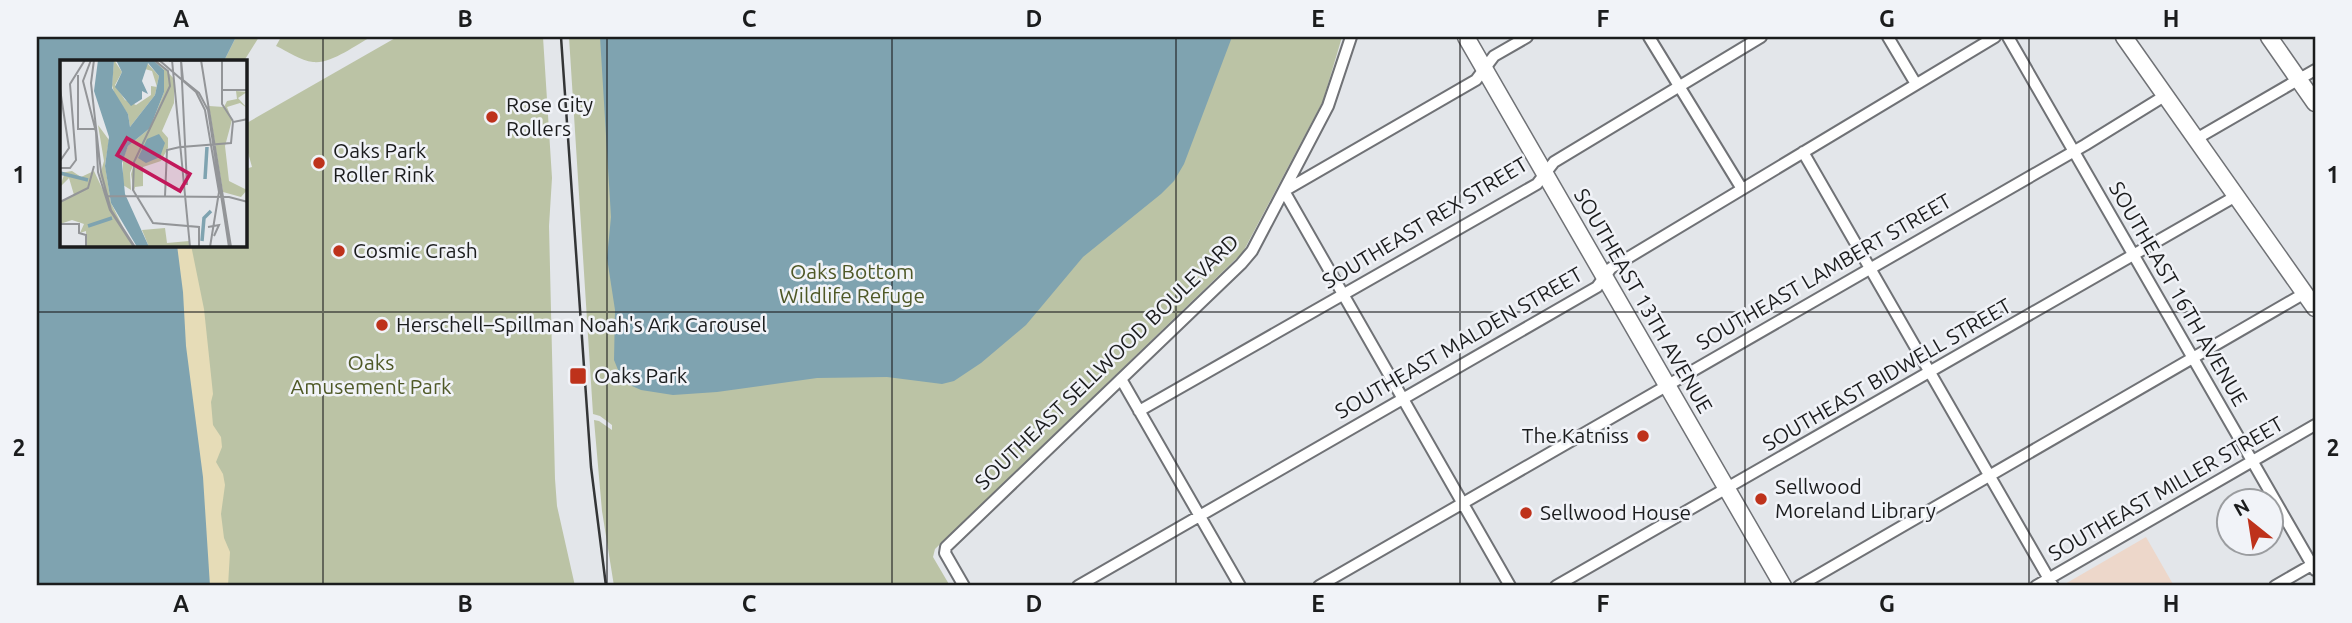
<svg xmlns="http://www.w3.org/2000/svg" width="2352" height="623" font-family="Ubuntu,sans-serif">
<style>
.education{fill:#edd7ca}
.green{fill:#bbc3a5}
.sand{fill:#e6dcb7}
.water{fill:#7fa3b0}
.lines{fill:none;stroke-linecap:round;stroke-linejoin:round}
.street-casing{stroke:#707276;stroke-width:14}
.secondary-casing{stroke:#707276;stroke-width:19}
.street{stroke:#fff;stroke-width:10}
.secondary{stroke:#fff;stroke-width:16}
.rail{stroke:#333536;stroke-width:2.5}
.grid{fill:none;stroke:#1b1c1d;stroke-width:2;stroke-opacity:0.55}
.poi-dot{fill:#be321b;stroke:#f1f3f8;stroke-width:2.5}
.labels{text-anchor:middle;stroke-width:5;stroke-linejoin:round;paint-order:stroke}
.poi-label{font-size:21px;fill:#1b1c1d;stroke:#f1f3f8;text-anchor:start}
.street-label{font-size:21px;fill:#1b1c1d;stroke:#f1f3f8}
.park-label{font-size:21px;fill:#4f5927;stroke:#f1f3f8}
.inset-river{fill:none;stroke:#7fa3b0;stroke-width:3.5}
.inset-road{fill:none;stroke:#939598;stroke-width:2}
.view{fill:#c2185b;fill-opacity:0.15;stroke:#c2185b;stroke-width:3.5}
.inset-edge{fill:none;stroke:#1b1c1d;stroke-width:3.5}
.neatline{fill:none;stroke:#1b1c1d;stroke-width:2.5}
.grid-label{font-size:23px;text-anchor:middle;font-weight:bold;fill:#1b1c1d}
</style>
<rect width="100%" height="100%" fill="#e3e6ea"/>
<!-- education -->
<path class="education" d="M2146,537L2174,586H2066L2065,584Z"/>
<!-- green -->
<path class="green" d="M236,37H259L244,61H224Z
M281,37H371C355,45 332,64 313,62C301,61 287,51 276,46Z
M397,37H543L552,178L549,226L555,479L557,506L575,586H210L177,245H245V169L252,167L245,142V124Z
M569,37H1342L1323,101L1243,252L935,549L933,557L950,586H614L602,511L594,420L599,421L612,430V425L600,416L593,414Z"/>
<!-- sand -->
<path class="sand" d="M167,245H191L204,309L213,394L211,402L213,425L221,437L222,447L216,462L223,474L225,485L221,514L224,538L230,552L228,586H209Z"/>
<!-- water -->
<path class="water" d="M37,37H236L224,61H61V245H177L183,292L186,346L203,477L210,586H37Z
M600,37H1232L1184,164L1174,181L1161,194L1083,257L1026,325L981,363L954,381L942,384L887,377L817,378L717,392L673,395L641,390L623,382L614,360L615,310L607,258L611,217Z"/>
<g class="lines">
<defs>
<path id="street" d="M1649,37L1742,189
M1888,37L1916,84
M2008,37L2315,570
M2196,139L2315,70
M1803,152L2053,586
M1121,379L1240,586
M1139,411L1537,184L1554,162L1761,37
M964,586L945,553L946,547L1241,264L1252,251L1328,106L1351,37
M1078,586L1597,287L1611,268L1995,37
M1319,586L2085,145L2166,95
M1510,586L1284,191L1476,80L1494,56L1527,37
M1556,586L2236,196
M1799,586L2305,293
M2036,586L2315,425
M2275,586L2315,563"/>
<path id="secondary" d="M1466,37L1783,586
M2124,37L2315,308
M2269,37L2315,103"/>
</defs>
<!-- street casing -->
<use href="#street" class="street-casing"/>
<!-- secondary casing -->
<use href="#secondary" class="secondary-casing"/>
<!-- street -->
<use href="#street" class="street"/>
<!-- secondary -->
<use href="#secondary" class="secondary"/>
<!-- rail -->
<path class="rail" d="M561,37L591,467L606,586"/>
</g>
<!-- grid -->
<path class="grid" d="M323,37V586M607,37V586M892,37V586M1176,37V586M1460,37V586M1745,37V586M2029,37V586M37,312H2315"/>
<!-- markers -->
<g class="poi-dot">
<circle cx="492" cy="117" r="7"/>
<circle cx="319" cy="163" r="7"/>
<circle cx="339" cy="251" r="7"/>
<circle cx="382" cy="325" r="7"/>
<rect x="569" y="367" width="18" height="18" rx="3.5"/>
<circle cx="1643" cy="436" r="7"/>
<circle cx="1761" cy="499" r="7"/>
<circle cx="1526" cy="513" r="7"/>
</g>
<g class="labels">
<!-- poi labels -->
<g class="poi-label">
<text x="506" y="112">Rose City<tspan x="506" dy="24">Rollers</tspan></text>
<text x="333" y="158">Oaks Park<tspan x="333" dy="24">Roller Rink</tspan></text>
<text x="353" y="258">Cosmic Crash</text>
<text x="396" y="332">Herschell–Spillman Noah's Ark Carousel</text>
<text x="594" y="383">Oaks Park</text>
<text x="1629" y="443" text-anchor="end">The Katniss</text>
<text x="1775" y="494">Sellwood<tspan x="1775" dy="24">Moreland Library</tspan></text>
<text x="1540" y="520">Sellwood House</text>
</g>
<!-- street labels -->
<g class="street-label">
<text transform="translate(1425 223) rotate(-31)" y="7">SOUTHEAST REX STREET</text>
<text transform="translate(1824 272) rotate(-30)" y="7">SOUTHEAST LAMBERT STREET</text>
<text transform="translate(2178 294) rotate(60)" y="7">SOUTHEAST 16TH AVENUE</text>
<text transform="translate(1643 301) rotate(60)" y="7">SOUTHEAST 13TH AVENUE</text>
<text transform="translate(1459 343) rotate(-30)" y="7">SOUTHEAST MALDEN STREET</text>
<text transform="translate(1107 362) rotate(-44)" y="7">SOUTHEAST SELLWOOD BOULEVARD</text>
<text transform="translate(1887 375) rotate(-30)" y="7">SOUTHEAST BIDWELL STREET</text>
<text transform="translate(2166 489) rotate(-30)" y="7">SOUTHEAST MILLER STREET</text>
</g>
<!-- park labels -->
<g class="park-label">
<text x="852" y="279">Oaks Bottom<tspan x="852" dy="24">Wildlife Refuge</tspan></text>
<text x="371" y="370">Oaks<tspan x="371" dy="24">Amusement Park</tspan></text>
</g>
</g>
<!-- overview -->
<g transform="translate(60 60)">
<rect width="187" height="187" fill="#e3e6ea"/>
<path d="M54,0L62,12L55,25L65,40L76,45L91,35V26L97,27L92,11L85,9L87,3L99,16L95,35L70,67L68,54L61,44L58,47L52,25ZM93,0H97L114,19V43L102,71L108,78V88L101,101L83,107V126L75,127L74,132L71,114L78,93L70,113L71,130L63,125V98L68,86L90,68L104,32V10ZM176,31L187,32L178,38L187,48L180,43L167,47L172,60L165,86L169,121L187,130L181,137L163,132L149,46L164,47L167,41L177,39ZM38,65L49,80L45,105L51,143L73,187H26V171L20,173L24,164L12,160L0,164V142L14,135L9,118L0,127L4,115L0,113L12,111L21,117L34,111L49,143L40,115L44,101ZM105,168L107,183L129,181V187H89L82,170Z" fill="#bbc3a5"/>
<path d="M38,0H54L52,28L68,54L70,67L95,35L99,16L88,3L82,21L88,34L82,31V39L71,46L55,27L62,12L56,0H93L104,10V32L90,68L68,86L62,103L65,134L89,187H77L51,143L45,106L49,77L34,31ZM99,74L105,83L100,97L86,103L78,98L87,79Z" fill="#7fa3b0"/>
<path class="inset-river" d="M0,113L28,120M145,119L147,87M28,166L52,158M142,181L144,158L151,151"/>
<path class="inset-road" d="M31,0L23,21L36,72L38,112L50,150L74,187M34,0L31,23L41,112L51,150L75,187M94,0L108,11L110,26L74,102L73,130L93,163L139,167V187M99,0L136,32L145,50L159,132L150,187M112,0L130,187M121,0L123,20L139,33L148,50L169,187M141,0L171,187M109,1L175,0M121,1L127,125M162,1V44L173,61M18,15V69H36M0,29L9,88L0,101M162,30H188M121,87L171,83L173,62L188,59M0,108H10L16,100L10,24L25,0M47,136L169,137L188,142M105,136L107,90L120,87M0,142L28,128L34,106M0,164H19V173L26,175V187M148,167L159,165L154,176"/>
<path class="view" d="M67,78L130,114L120,131L57,95Z"/>
<rect width="187" height="187" class="inset-edge"/>
</g>
<!-- border -->
<rect width="2352" height="623" fill="none" stroke="#f1f3f8" stroke-width="77"/>
<!-- north arrow -->
<g transform="translate(2250 522) rotate(330)"><circle r="33" fill="#f1f3f8" stroke="#9b9da0" stroke-width="2"/>
<path d="M0-5L12 26L0 18L-12 26Z" fill="#be321b"/>
<text y="-10" font-size="19" font-weight="bold" text-anchor="middle" fill="#1b1c1d">N</text>
</g>
<rect x="38" y="38" width="2276" height="546" class="neatline"/>
<g class="grid-label">
<text x="181" y="27">A</text>
<text x="465" y="27">B</text>
<text x="749" y="27">C</text>
<text x="1034" y="27">D</text>
<text x="1318" y="27">E</text>
<text x="1603" y="27">F</text>
<text x="1887" y="27">G</text>
<text x="2171" y="27">H</text>
<text x="19" y="183">1</text>
<text x="2333" y="183">1</text>
<text x="19" y="456">2</text>
<text x="2333" y="456">2</text>
<text x="181" y="612">A</text>
<text x="465" y="612">B</text>
<text x="749" y="612">C</text>
<text x="1034" y="612">D</text>
<text x="1318" y="612">E</text>
<text x="1603" y="612">F</text>
<text x="1887" y="612">G</text>
<text x="2171" y="612">H</text>
</g>
</svg>
